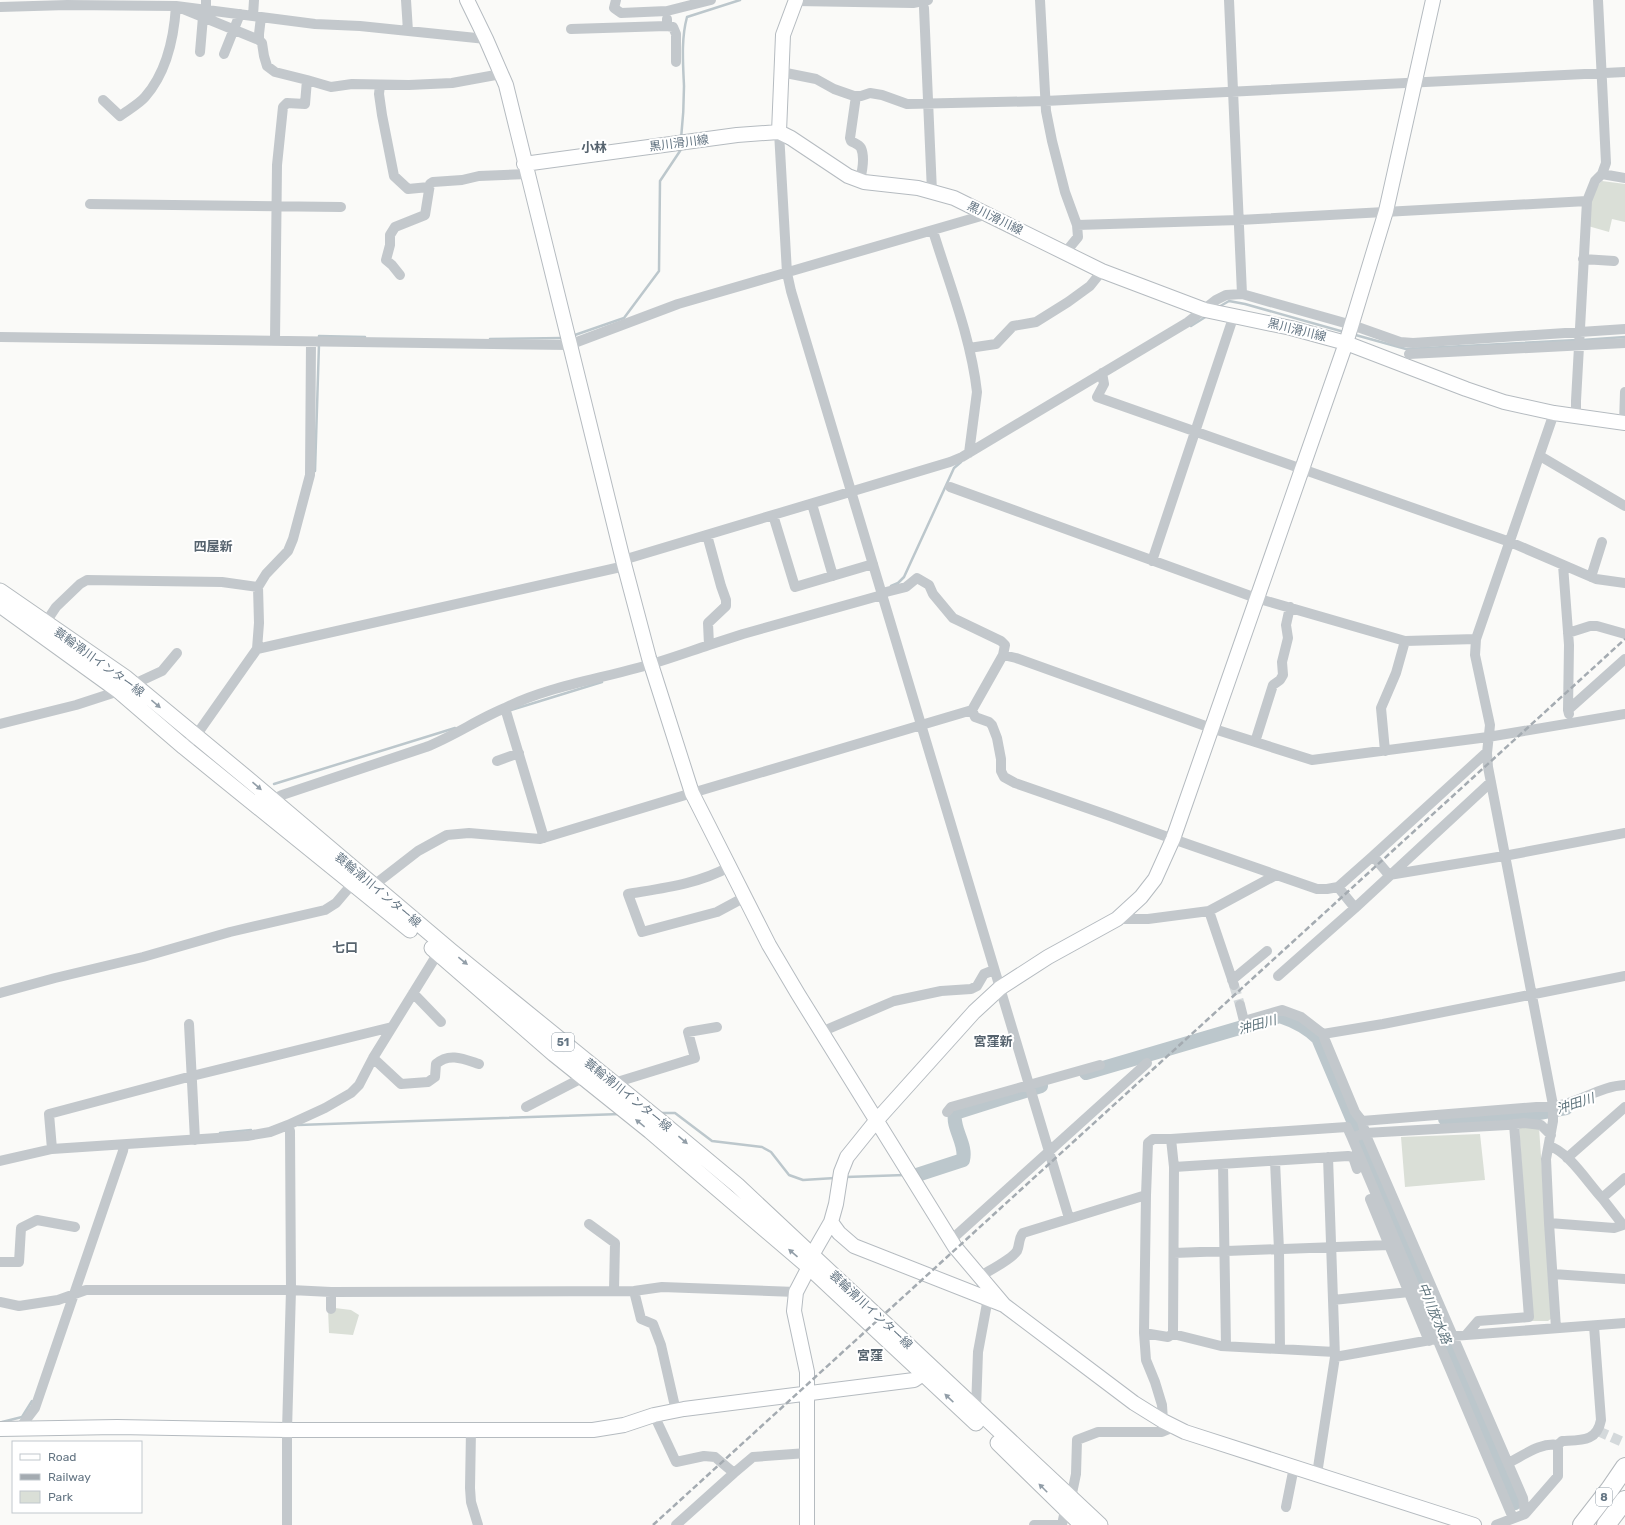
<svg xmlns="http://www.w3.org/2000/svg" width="1625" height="1525" font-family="Rubik,'Noto Sans JP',sans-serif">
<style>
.green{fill:#dadfd7}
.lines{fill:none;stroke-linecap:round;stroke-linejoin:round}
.stream{stroke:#bcc7cc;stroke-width:2.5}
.river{stroke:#bcc7cc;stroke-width:14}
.street-tunnel{stroke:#d4d9db;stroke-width:10;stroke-dasharray:10 5;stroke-linecap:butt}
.secondary-casing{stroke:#b5bbc0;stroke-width:16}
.primary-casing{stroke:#b4babe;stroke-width:17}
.highway-casing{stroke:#b4b9bd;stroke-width:20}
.street{stroke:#c3c8cc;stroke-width:10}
.secondary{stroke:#fff;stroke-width:14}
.primary{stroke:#fff;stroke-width:15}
.highway{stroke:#fff;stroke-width:18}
.rail{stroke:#a4abb1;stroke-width:2.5;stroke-dasharray:6 3;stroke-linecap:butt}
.oneway{fill:#929ea8}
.labels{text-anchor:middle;stroke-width:4;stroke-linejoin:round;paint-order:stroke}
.shield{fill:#fff;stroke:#929ea8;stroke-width:1}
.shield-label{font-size:11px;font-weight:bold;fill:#647583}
.street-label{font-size:12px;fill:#647583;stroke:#fff}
.neighbourhood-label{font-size:13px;font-weight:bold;fill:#56636e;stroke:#fff}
.water-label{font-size:13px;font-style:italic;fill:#5f747d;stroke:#fff}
</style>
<rect width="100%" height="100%" fill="#fafaf8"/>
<!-- green -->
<path class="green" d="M1602,181L1625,184V222L1612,219L1609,232L1588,226C1589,211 1590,192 1602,181Z
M1519,1126L1539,1127L1552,1318L1548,1321H1532Z
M1480,1134L1485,1180L1405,1187L1401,1137Z
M335,1308L351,1310L359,1315L353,1335L329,1333L328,1309Z"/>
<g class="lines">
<!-- stream -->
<path class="stream" d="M681,139C683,121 684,103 684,86C683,63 681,39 687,17L740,0
M1217,308L1229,301L1245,304L1344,332
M1191,326L1207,316
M1352,334L1406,349L1577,340
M572,336L624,318L659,271L660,181L680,151L681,148
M319,339V336L365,337
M490,339L563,338
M1582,340L1625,337
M315,471L319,344
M891,586L898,583L904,577L954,468L961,462
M511,710L602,682
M274,784L455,728
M660,1113H675L712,1141L762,1147L771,1152L789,1175L803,1180L835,1178
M298,1125L621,1114
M220,1133L251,1130
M846,1177L905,1175
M2,1422L22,1417L32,1401"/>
<!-- river -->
<path class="river" d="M1086,1073L1280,1016C1295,1021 1307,1027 1318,1038L1515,1503
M1445,1119L1539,1113L1566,1108
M917,1175L963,1160C967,1144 952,1129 955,1113L1041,1086"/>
<!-- street-tunnel -->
<path class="street-tunnel" d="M1234,985L1240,1005
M1598,1431L1625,1443"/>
<defs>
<path id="secondary" d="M467,0L486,39L506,85L623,560L649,658L692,793L769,945L798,994L955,1247L1004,1305
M779,132L783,35L796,0
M524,164L737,135L779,132L791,138L848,176L864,182L918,188L954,198L1102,271L1205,310L1291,328L1346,343L1466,389L1504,402L1554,413L1625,423
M831,1222L836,1204L841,1172L847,1157L876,1121L974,1012L1000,988L1048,957L1117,919L1141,897L1155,879L1173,839L1346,343L1386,211L1433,0
M0,1429L117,1427L287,1430H593L624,1425L654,1415L684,1409L914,1380L923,1374
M807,1525V1372L794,1311L796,1292L809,1267L812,1255L831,1222L839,1233L854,1246L1004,1305L1134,1403L1163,1421L1185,1432L1474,1525"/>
<path id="primary" d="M0,591L126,678L248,779L451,951L659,1120L737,1185L1100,1525
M0,605L119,691L184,747L410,930
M432,948L554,1054L650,1131L809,1267L976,1423
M998,1443L1082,1525"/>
<path id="highway" d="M1582,1525L1610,1489L1625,1467
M1606,1525L1625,1500"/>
</defs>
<!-- secondary casing -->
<use href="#secondary" class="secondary-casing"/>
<!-- primary casing -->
<use href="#primary" class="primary-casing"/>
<!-- highway casing -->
<use href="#highway" class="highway-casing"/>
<!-- street -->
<path class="street" d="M406,0L408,31
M616,0L614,8L621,13L667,11L711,0
M1040,0L1046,111L1052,141L1065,192L1077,225L1078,237L1065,253
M796,1L913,3L928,0
M0,7L67,5L176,6L315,24L360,26L486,39
M924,8L932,192
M253,16L254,0
M261,17L259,34V40L262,43L264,56L267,66L275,72L307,80L305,104L287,103L283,107L277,165L275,341
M667,19V26L673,27L676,34V62
M571,29L667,26
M200,52L203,17L206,10V0
M224,54L240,14
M781,72L816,79L834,89L854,96H861L870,93L882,95L907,104L1045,101L1625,72
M307,80L331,87L352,84L409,85L452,83L501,74
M380,85L379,94L382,115L394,176L408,189L429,187
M856,96L850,138L851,141C854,143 859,144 861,148C865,157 862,172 860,180
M103,100L120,116C128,110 139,104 145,97C167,72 174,38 176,6L259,40
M779,132L787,273L791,291L1069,1218
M1602,174L1625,178
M90,204L341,207
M1077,225L1239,220L1587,201
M933,231C949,283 971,338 977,392L969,453
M1583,259L1614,261
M400,275L392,265L386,260L390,245V235L395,227L425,215L430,184L433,182L462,180L479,176L527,174
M1242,294L1352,325L1400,342L1413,343L1625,329
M0,337L569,345L678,304L988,214
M969,348L996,344L1013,326L1036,322L1068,302L1090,286L1102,271
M1409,354L1625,343
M1102,373L1104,384L1097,397L1510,542L1596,579L1625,583
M1576,417V401L1587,201L1595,181L1602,174L1606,163L1598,0
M1624,423L1625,392
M1540,456L1625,506
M950,487L1256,598L1405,641L1476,639
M812,504L833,576
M773,515L795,587L873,564
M623,560L950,462L962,457L1188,322L1216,300L1226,295L1242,294L1229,0
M1152,561L1234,315
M1563,565L1569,645L1568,710
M1591,577L1602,542
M42,628L56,607L80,584L87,580L222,582L258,587
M1568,633L1590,626H1597L1625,634
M709,645L743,634L882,595L886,592L906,587L917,578L929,585L933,594L953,618L1001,641L1005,645L1003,655
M257,649L625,566
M505,708C544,688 594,680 637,668C661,662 685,653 709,645L708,623L726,606V600L721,586L707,535
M972,710L975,717L989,722L992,725L997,738L1001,759V771L1004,777L1015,783L1110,816L1173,839L1317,889H1327L1338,887L1373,856L1389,875
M1569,714L1568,710L1625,659
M0,724L76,705L119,691L162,671L177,653
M1255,742L1273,685L1280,680L1283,675L1282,662L1288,638L1286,625L1290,607
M184,747L195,737L257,649L259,623L258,587L266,574L288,551L293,539L310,475L311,342
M1385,751L1381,708L1396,673L1405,641
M497,761L519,753
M272,800L282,795L426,747C454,736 478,719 505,708L544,838
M1373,856L1487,752
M729,867C698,884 663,888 628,894L642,932L717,912L745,897
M1389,875L1504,856L1625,833
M1338,887L1355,908
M369,889L418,851L447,835L469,833L540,839L692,793L972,710L1003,655L1016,658L1211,728L1312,760L1488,737L1625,714
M1209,911L1234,985
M1117,919H1148L1209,911L1276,875
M1278,976L1355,908L1491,782
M1232,980L1267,951
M0,993L55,978L143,957L230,932L325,910L336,903L353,883
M413,993L441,1022
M1240,1005L1244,1021L1282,1010L1301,1017L1323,1034L1383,1024L1625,976
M189,1024L195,1140
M821,1032L894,1001L941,991L971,989L977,986L984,974L994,970
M1323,1034L1325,1040L1355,1112L1362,1121
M373,1058L401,1084L428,1082L435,1077L436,1064C449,1052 464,1059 479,1064
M610,1086L614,1083L695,1058L688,1032L717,1027
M526,1107L584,1077
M947,1112L951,1107L1100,1065
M1551,1135L1541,1125L1524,1123L1507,1125L1365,1133L1362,1121L1561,1105C1583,1100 1602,1086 1625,1085
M1171,1139L1347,1127L1352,1138
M1549,1146C1568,1151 1588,1183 1602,1198L1625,1178
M52,1149L49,1114L192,1076L392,1027
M1567,1158L1625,1107
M0,1161L52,1149L247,1136L270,1132L288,1125L325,1108L351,1093L359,1085L373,1058L438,953
M1275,1161L1279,1250L1280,1349
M1223,1164L1226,1346
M1174,1167L1348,1156L1353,1157L1357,1169
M1549,1223L1546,1159L1553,1121V1105L1488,767L1487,753L1490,725L1475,655L1476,639L1554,413
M589,1224L615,1243L614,1291
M951,1240L1147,1063
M1389,1245L1429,1341
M1174,1253L1389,1245L1370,1199
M0,1262H19L21,1228L37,1220L75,1227
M1553,1274L1625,1279
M979,1277C988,1271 1011,1260 1017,1251C1020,1245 1018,1239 1023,1233L1146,1195L1148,1143L1153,1139H1171L1174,1167L1173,1334
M634,1291L641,1319L653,1324L661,1345L676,1411
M331,1292V1309
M1333,1300L1409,1292
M0,1302L19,1306L58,1300L86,1290H291L331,1292L634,1291L662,1287L796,1292
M1556,1328L1549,1223L1614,1228L1623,1225L1602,1198
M1144,1333L1146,1195
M1466,1335L1478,1321L1529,1317L1514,1124
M1335,1357L1453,1336L1625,1323
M976,1409L978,1352L988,1298
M654,1415L676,1462L704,1456L715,1457L734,1473L753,1457L807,1453
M1163,1421L1162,1405L1155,1382L1146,1360L1144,1333L1168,1337L1173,1334L1221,1346L1335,1352
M19,1429L35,1408L123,1151L124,1145
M471,1430L470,1488L471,1502L478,1525
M1508,1463C1523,1456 1540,1442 1558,1445
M1317,1474L1335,1357L1328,1157
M1071,1498L1076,1474L1077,1440L1098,1432H1162L1174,1427
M1286,1507L1294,1467
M1513,1518L1352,1138L1365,1133L1523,1498L1525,1514
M287,1525V1430L291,1290L290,1131L288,1125
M676,1525L734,1473
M1034,1525H1062L1065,1510
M1496,1525L1525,1514L1558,1476V1445L1562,1441C1581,1440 1597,1442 1601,1420L1594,1326"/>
<!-- secondary -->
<use href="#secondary" class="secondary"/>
<!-- primary -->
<use href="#primary" class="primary"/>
<!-- highway -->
<use href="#highway" class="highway"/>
<!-- rail -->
<path class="rail" d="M653,1525L1625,639"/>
</g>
<!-- one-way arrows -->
<defs><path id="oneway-solid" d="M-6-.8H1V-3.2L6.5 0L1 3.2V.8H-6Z"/></defs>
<g class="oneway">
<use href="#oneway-solid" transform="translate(156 704) rotate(40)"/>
<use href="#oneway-solid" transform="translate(257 786) rotate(41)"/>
<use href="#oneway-solid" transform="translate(463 961) rotate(39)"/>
<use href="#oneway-solid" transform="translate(640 1123) rotate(-141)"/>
<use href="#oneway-solid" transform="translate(683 1140) rotate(40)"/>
<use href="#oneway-solid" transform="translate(793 1253) rotate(-139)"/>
<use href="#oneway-solid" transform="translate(949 1398) rotate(-137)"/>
<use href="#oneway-solid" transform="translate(1043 1488) rotate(-135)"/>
</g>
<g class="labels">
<!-- shield labels -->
<g class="shield">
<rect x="552" y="1033" width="22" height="18" rx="3"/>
<rect x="1596" y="1488" width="16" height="18" rx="3"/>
</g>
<g class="shield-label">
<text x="563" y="1046">51</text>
<text x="1604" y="1501">8</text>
</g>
<!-- street labels -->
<g class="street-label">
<text transform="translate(679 143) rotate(-7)" y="4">黒川滑川線</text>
<text transform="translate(995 218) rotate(26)" y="4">黒川滑川線</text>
<text transform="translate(1297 330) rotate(14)" y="4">黒川滑川線</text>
<text transform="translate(99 662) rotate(36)" y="4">蓑輪滑川インター線</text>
<text transform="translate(378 890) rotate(40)" y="4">蓑輪滑川インター線</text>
<text transform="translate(628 1095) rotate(39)" y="4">蓑輪滑川インター線</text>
<text transform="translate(871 1310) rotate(43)" y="4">蓑輪滑川インター線</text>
</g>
<!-- neighbourhood labels -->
<g class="neighbourhood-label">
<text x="594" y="152">小林</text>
<text x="213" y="551">四屋新</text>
<text x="345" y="952">七口</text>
<text x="993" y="1046">宮窪新</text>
<text x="870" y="1360">宮窪</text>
</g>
<!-- water labels -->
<g class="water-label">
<text transform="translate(1257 1024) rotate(-15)" y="5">沖田川</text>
<text transform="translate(1575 1103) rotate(-18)" y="5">沖田川</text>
<text transform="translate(1435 1313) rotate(67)" y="5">中川放水路</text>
</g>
</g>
<!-- legend -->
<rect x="12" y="1441" width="130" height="72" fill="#ffffff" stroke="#c1c8cd"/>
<rect x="20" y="1454" width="20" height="6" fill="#ffffff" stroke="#c1c8cd"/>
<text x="48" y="1461" font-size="12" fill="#647583">Road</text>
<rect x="20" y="1474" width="20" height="6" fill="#a4abb1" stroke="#c1c8cd"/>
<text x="48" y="1481" font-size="12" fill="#647583">Railway</text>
<rect x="20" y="1491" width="20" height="12" fill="#dadfd7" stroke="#c1c8cd"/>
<text x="48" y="1501" font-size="12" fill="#647583">Park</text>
</svg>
